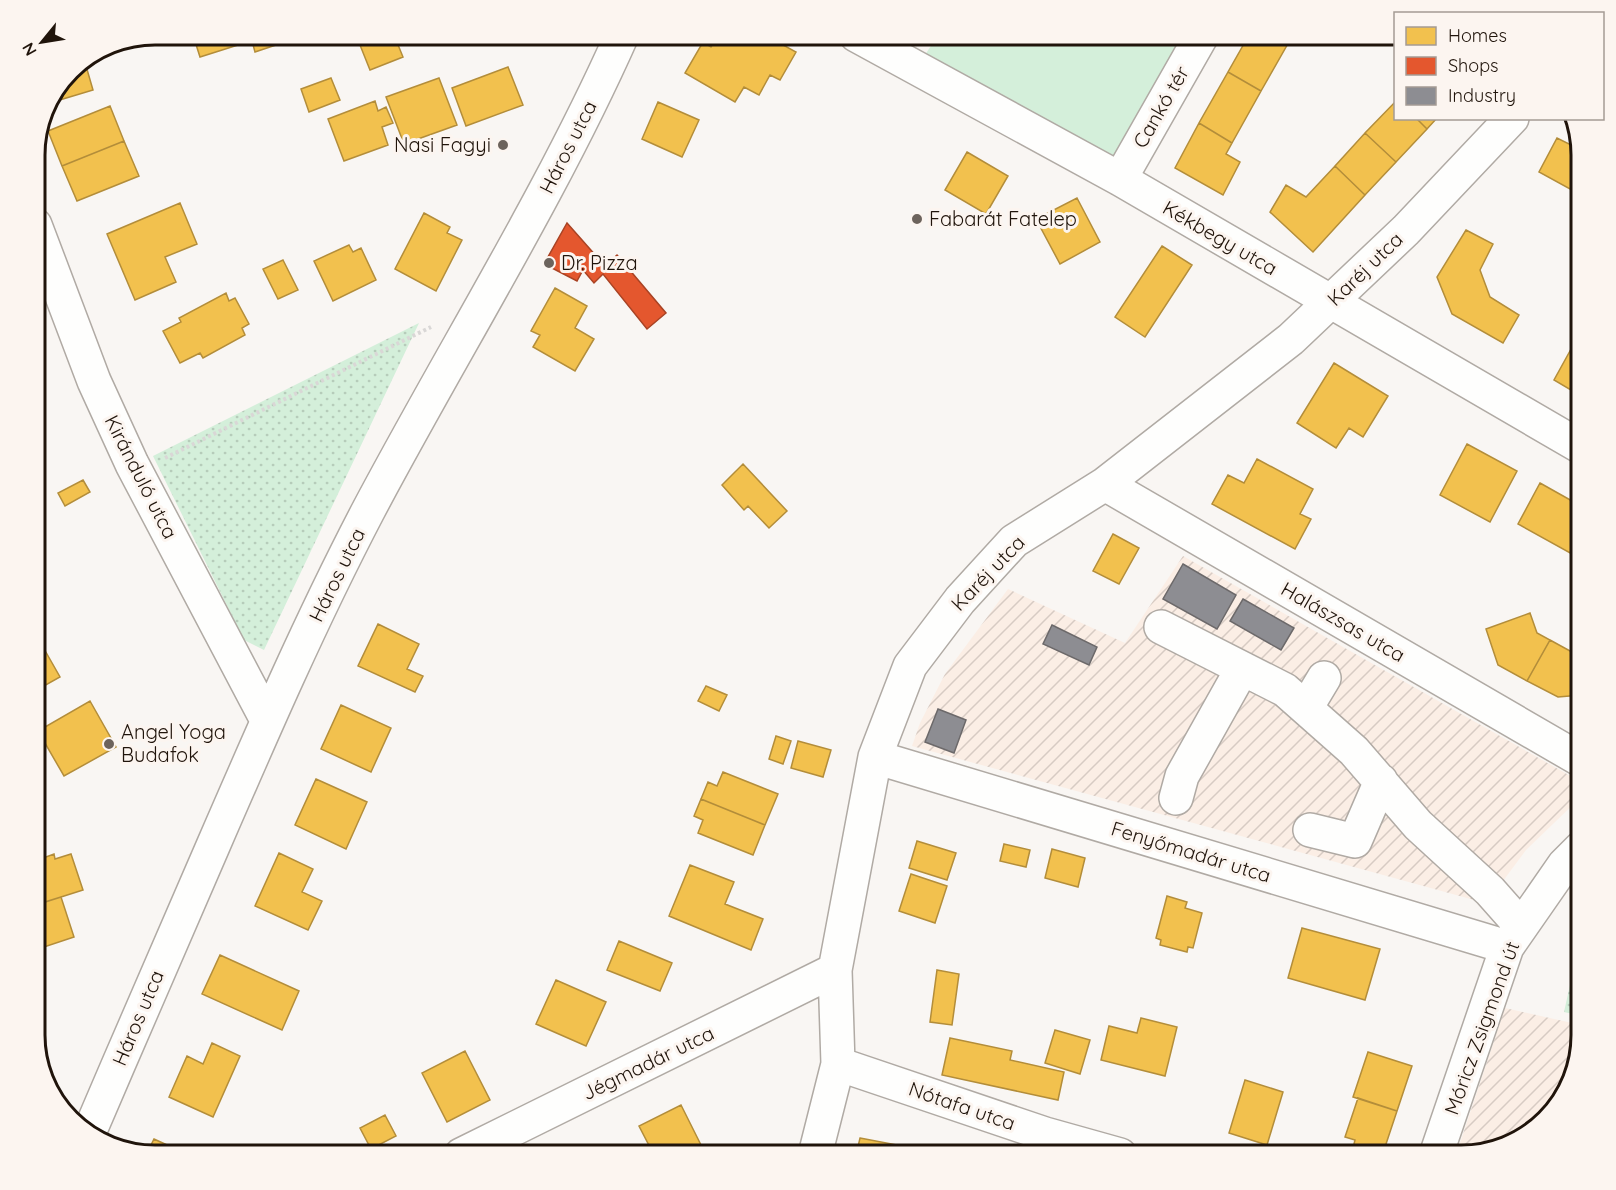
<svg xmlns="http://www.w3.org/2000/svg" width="1616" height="1190" font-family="Quicksand,sans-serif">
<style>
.industrial{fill:url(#industrial-furrows)}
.grass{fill:url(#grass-dots)}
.park{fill:#d4efda}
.homes{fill:#f2c14e;stroke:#b38d3a;stroke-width:1.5}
.shops{fill:#e4572e;stroke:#a94324;stroke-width:1.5}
.industry{fill:#8d8d92;stroke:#6c696a;stroke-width:1.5}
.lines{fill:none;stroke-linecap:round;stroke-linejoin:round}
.minor-casing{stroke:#b0aaa4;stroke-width:36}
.path{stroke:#d9d7d6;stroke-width:4;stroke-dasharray:3 3;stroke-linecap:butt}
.minor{stroke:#fefefd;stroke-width:33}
.poi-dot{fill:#6c635c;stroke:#fcf5f0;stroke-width:2}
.labels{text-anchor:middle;stroke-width:6;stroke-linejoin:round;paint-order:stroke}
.street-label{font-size:20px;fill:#20140b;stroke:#fcf5f0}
.poi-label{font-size:20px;fill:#20140b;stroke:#fcf5f0;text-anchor:start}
.rim{fill:none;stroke:#20140b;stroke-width:3}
</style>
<defs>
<pattern id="industrial-furrows" width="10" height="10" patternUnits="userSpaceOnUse" patternTransform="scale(1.5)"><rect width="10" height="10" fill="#fbeee5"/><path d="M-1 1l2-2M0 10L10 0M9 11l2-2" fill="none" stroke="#d7cbc3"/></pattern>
<pattern id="grass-dots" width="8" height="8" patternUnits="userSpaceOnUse" patternTransform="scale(1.5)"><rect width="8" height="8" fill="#d4efda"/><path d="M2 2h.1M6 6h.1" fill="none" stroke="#b6ccba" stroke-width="1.8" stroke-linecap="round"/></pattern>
</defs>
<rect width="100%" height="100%" fill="#f9f6f3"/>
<!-- industrial -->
<path class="industrial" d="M1183,556L1581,782V797L1526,850L1503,881L1478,901L912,746L920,723L945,674L1008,589L1125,643Z
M1505,1008L1581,1025V1035L1557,1108L1515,1143L1456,1155Z"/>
<!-- grass -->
<path class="grass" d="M419,323L264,650L244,640L153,456Z
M1581,970V1016L1564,1012L1570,985Z"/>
<!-- park -->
<path class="park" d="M938,35H1185L1113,162L923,58Z"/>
<!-- homes -->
<path class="homes" d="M193,35H235L238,45L200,57Z
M273,35H276L279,44L255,52L252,41Z
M356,35H394L403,57L370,70Z
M718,35H765L796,52L780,80L770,75L759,95L744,87L735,102L685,73L703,42L711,47Z
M1249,35H1281L1290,40L1261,91L1228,72Z
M84,59L93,90L53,102L52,95L75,65Z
M508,67L523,105L466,126L452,88Z
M1228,72L1261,91L1232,143L1199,123Z
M331,78L340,100L309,112L301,89Z
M439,78L457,125L404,144L386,97Z
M375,101L378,111L386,107L393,123L382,127L388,145L344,161L328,119Z
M1396,101V118H1416L1427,129L1396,162L1365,133Z
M658,102L699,120L682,157L642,139Z
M110,106L124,141L62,166L48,131Z
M1416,118H1437L1427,129Z
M1199,123L1232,143L1226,154L1240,162L1223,195L1175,168Z
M1365,133L1396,162L1365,195L1335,166Z
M1577,137L1581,155V195L1539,172L1557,138L1573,146Z
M124,141L139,176L77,201L62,166Z
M967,152L1008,176L986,214L945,190Z
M1335,166L1365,195L1313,252L1270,212L1286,185L1306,197Z
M1077,198L1100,242L1060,264L1036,219Z
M180,203L197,244L165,257L176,282L135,300L107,234Z
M424,213L450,227L447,233L462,240L436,291L395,269Z
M1466,230L1493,244L1480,270L1490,297L1519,315L1503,343L1452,314L1437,277Z
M349,245L353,252L361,248L376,280L333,301L314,261Z
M1162,246L1192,265L1145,337L1115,317Z
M283,260L298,290L278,299L263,269Z
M555,288L587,306L575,328L594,339L575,371L533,347L540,335L531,331Z
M226,293L229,301L235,298L249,324L242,328L245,335L203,358L200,353L180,363L163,331L181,322L179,318Z
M1581,331V396L1554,380Z
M1334,363L1388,396L1363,437L1349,428L1336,448L1297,423Z
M1467,444L1517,471L1490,522L1440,495Z
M1257,459L1313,489L1300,514L1311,519L1295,549L1212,504L1228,475L1244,483Z
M743,464L787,511L769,528L748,506L744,510L722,485Z
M83,480L90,492L65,506L58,493Z
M1540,483L1581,506V559L1518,524Z
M1113,534L1139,548L1119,584L1093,571Z
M1530,613L1537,633L1550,640L1527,681L1498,665L1486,629Z
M378,624L419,644L407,669L423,676L415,692L358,666Z
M1550,640L1570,651L1581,652V695L1558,697L1527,681Z
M43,647L60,677L35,691V651Z
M706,686L727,695L719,711L698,701Z
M90,701L116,747L64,776L38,731Z
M341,705L391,728L371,772L321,749Z
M776,736L791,741L783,764L769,759Z
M798,741L831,750L823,777L791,768Z
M723,772L778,794L765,825L701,799L708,782L717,786Z
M316,779L367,802L346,849L295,825Z
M701,799L765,825L753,855L698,833L703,820L694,816Z
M917,841L956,853L947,880L909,868Z
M1004,844L1030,850L1026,867L1000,861Z
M1052,849L1085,858L1078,887L1045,878Z
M279,853L313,869L302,892L322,901L308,930L255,906Z
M54,854L55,859L71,854L83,890L39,904L35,892V861Z
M690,865L734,882L725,904L763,919L751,950L669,916Z
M911,874L947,886L935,923L899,911Z
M1167,896L1187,902L1185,908L1202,913L1193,948L1188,947L1187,952L1160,945L1161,940L1156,938Z
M61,897L74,937L35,950V905Z
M1302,928L1380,949L1365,1000L1288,978Z
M619,941L672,963L660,991L607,970Z
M220,955L299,991L282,1030L202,994Z
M937,970L959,974L952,1025L930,1022Z
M556,980L606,1002L586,1046L536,1024Z
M1141,1018L1177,1027L1165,1076L1101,1060L1109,1026L1137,1033Z
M1055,1030L1090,1040L1080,1074L1045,1063Z
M950,1038L1012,1051L1010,1060L1064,1072L1058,1100L942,1075Z
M212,1043L240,1056L213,1117L169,1097L187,1056L203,1064Z
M465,1051L490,1100L447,1122L422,1073Z
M1368,1052L1412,1066L1397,1111L1353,1097Z
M1245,1080L1283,1092L1267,1145L1229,1133Z
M1358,1098L1397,1111L1384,1150L1374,1147L1372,1154L1353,1148L1355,1140L1345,1137Z
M681,1105L706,1155H654L639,1126Z
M385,1115L396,1136L371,1149L360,1128Z
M860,1138L913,1148L912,1155H856Z
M154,1139L189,1155H155L147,1153Z"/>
<!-- shops -->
<path class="shops" d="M567,223L605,266L617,255L666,313L647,329L603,274L594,283L583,270L577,281L544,264Z"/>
<!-- industry -->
<path class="industry" d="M1183,564L1236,595L1217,629L1163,599Z
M1243,599L1294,628L1281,650L1230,621Z
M1052,625L1097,647L1089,665L1043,644Z
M938,709L966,720L954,753L925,742Z"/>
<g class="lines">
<defs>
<path id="minor" d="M856,35L1120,179L1581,447
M1120,179L1202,35
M35,225L94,381L132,464L267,720
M1105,484L1581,760
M1161,627L1285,690L1354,751L1418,825L1490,891L1521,926
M1306,708L1324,678
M875,757L1507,947
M1176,798L1182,776L1242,669
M1310,830L1355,841L1381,781
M838,1064L1045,1134L1120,1155
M89,1133C130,1037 172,941 213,846C262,733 311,620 368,511C452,352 549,199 622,35
M461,1155L835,970
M815,1155L838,1064L835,970L875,757L910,666L960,600L1014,541L1105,484L1291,339L1406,230L1512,118
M1436,1155L1507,947L1564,865L1581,848"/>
</defs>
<!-- minor casing -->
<use href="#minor" class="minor-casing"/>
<!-- path -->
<path class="path" d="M165,458L431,327"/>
<!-- minor -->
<use href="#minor" class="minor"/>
</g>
<!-- markers -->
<g class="poi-dot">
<circle cx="503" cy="145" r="6"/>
<circle cx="917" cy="219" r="6"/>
<circle cx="549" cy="263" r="6"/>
<circle cx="109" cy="744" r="6"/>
</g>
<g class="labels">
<!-- street labels -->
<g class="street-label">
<text transform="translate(1161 107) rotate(-60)" y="7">Cankó tér</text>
<text transform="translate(568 147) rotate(-63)" y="7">Háros utca</text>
<text transform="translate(1220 238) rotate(30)" y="7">Kékbegy utca</text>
<text transform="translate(1365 269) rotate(-44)" y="7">Karéj utca</text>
<text transform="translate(141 477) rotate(63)" y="7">Kiránduló utca</text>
<text transform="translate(988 573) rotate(-46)" y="7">Karéj utca</text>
<text transform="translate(337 575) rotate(-64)" y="7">Háros utca</text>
<text transform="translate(1343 622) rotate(30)" y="7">Halászsas utca</text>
<text transform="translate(1191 852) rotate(17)" y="7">Fenyőmadár utca</text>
<text transform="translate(138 1018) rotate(-67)" y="7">Háros utca</text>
<text transform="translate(1482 1028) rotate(-70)" y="7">Móricz Zsigmond út</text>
<text transform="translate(648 1063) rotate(-26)" y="7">Jégmadár utca</text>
<text transform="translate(962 1106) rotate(19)" y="7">Nótafa utca</text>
</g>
<!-- poi labels -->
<g class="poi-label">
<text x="491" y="152" text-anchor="end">Nasi Fagyi</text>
<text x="929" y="226">Fabarát Fatelep</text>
<text x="561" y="270">Dr. Pizza</text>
<text x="121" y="739">Angel Yoga<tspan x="121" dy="23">Budafok</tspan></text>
</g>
</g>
<!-- crop -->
<path d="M0 0H1616V1190H0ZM155 45H1461A110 110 0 0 1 1571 155V1035A110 110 0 0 1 1461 1145H155A110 110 0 0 1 45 1035V155A110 110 0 0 1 155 45Z" fill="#fcf5f0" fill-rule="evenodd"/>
<path class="rim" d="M155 45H1461A110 110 0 0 1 1571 155V1035A110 110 0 0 1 1461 1145H155A110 110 0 0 1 45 1035V155A110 110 0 0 1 155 45Z"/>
<!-- legend -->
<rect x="1394" y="12" width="210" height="108" fill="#fcf5f0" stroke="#a49b94" stroke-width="1.5"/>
<rect x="1406" y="27" width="30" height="18" fill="#f2c14e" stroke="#a49b94" stroke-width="1.5"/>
<text x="1448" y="42" font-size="18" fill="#20140b">Homes</text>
<rect x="1406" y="57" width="30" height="18" fill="#e4572e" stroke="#a49b94" stroke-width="1.5"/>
<text x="1448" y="72" font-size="18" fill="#20140b">Shops</text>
<rect x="1406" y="87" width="30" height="18" fill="#8d8d92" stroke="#a49b94" stroke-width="1.5"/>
<text x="1448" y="102" font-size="18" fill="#20140b">Industry</text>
<!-- north arrow -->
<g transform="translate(42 42) rotate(240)" stroke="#fcf5f0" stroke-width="4.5" paint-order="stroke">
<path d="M0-4.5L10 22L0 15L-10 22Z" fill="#20140b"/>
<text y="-9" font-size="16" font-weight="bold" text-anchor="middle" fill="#20140b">N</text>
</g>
</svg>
